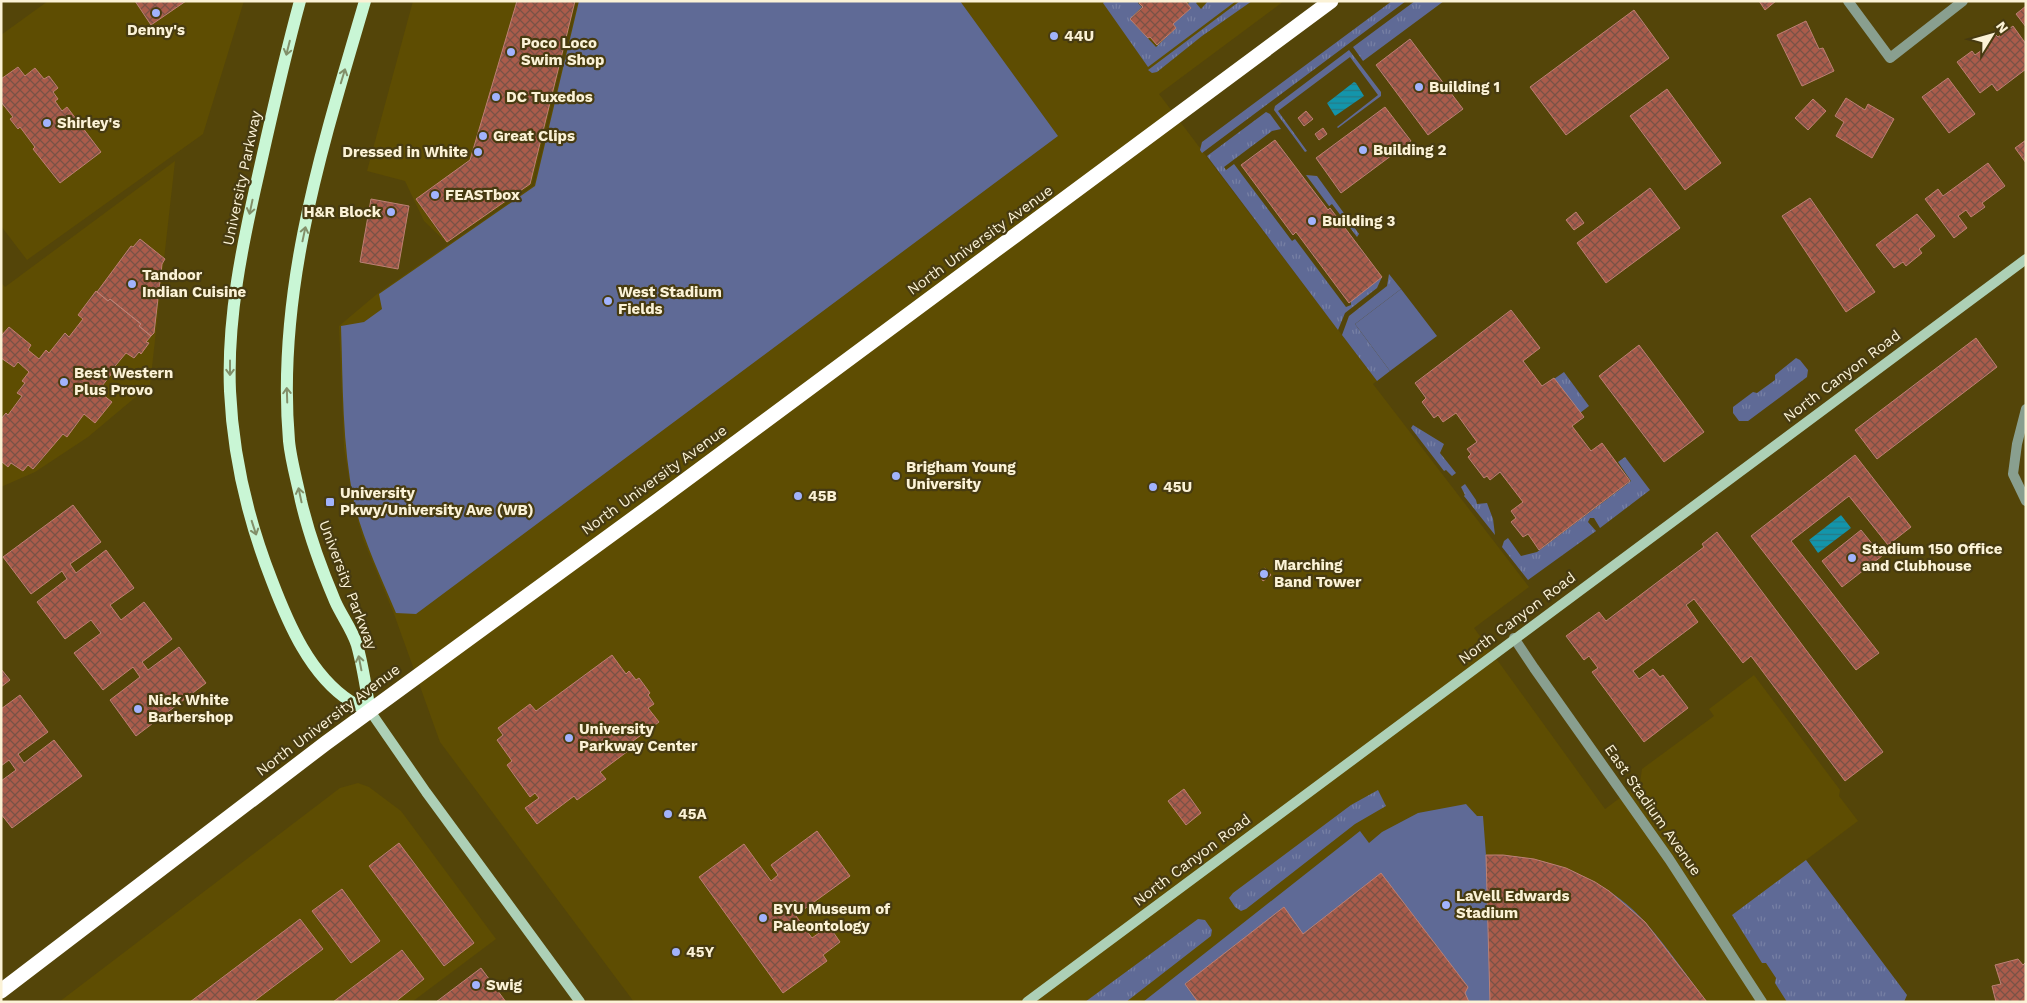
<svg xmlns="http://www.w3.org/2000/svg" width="2027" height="1003" font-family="'Work Sans',sans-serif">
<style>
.built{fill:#5e4d02}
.grass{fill:url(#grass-tufts)}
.pitch{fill:#5f6a96}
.water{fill:url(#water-rules)}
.building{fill:url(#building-cross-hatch);stroke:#bc8174}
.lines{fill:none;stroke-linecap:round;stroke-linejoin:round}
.street{stroke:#899f8f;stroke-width:10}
.secondary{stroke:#add0b6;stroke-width:10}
.primary{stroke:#c9f6d5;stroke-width:12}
.highway{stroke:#fff;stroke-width:15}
.oneway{stroke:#828f69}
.poi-dot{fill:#a1b3fd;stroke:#473b11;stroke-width:2}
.labels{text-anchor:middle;stroke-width:4.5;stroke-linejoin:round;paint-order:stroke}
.poi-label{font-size:15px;font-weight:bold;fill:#fbf2d6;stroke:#473b11;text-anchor:start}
.street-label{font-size:15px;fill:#fbf2d6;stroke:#473b11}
</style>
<defs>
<pattern id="grass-tufts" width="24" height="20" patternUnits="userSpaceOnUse" patternTransform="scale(1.25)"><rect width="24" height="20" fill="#5f6a96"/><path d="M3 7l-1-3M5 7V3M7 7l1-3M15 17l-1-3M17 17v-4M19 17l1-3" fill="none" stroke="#7780a4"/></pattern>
<pattern id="water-rules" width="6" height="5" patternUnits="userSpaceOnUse" patternTransform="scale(1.25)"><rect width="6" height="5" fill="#1395ab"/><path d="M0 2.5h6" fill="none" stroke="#277a86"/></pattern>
<pattern id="building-cross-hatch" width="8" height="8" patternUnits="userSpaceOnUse" patternTransform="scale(1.25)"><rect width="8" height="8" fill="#aa5c4b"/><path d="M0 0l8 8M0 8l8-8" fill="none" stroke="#7a5246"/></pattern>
</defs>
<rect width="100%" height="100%" fill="#544509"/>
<!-- built -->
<path class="built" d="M48,1H244L203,134L27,260L1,226V35Z
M413,1H576L532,185L447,243L424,221L405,181L367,171Z
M578,1H1284L1159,94L1377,381L1373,384L1529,587L1474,628L1605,809L1640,783L1642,769L1714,716L1709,709L1754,675L1840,790L1839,796L1858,821L1806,860L1907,995L1904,1002H634L440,742L394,614L363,539L353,503L344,448L339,326L377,294L534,185Z
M175,161L150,385L88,437L35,472L1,487V282L5,287Z
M358,783L369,787L401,811L496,939L412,1002H59L340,788Z"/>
<!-- grass -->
<path class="grass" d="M1105,1H1140L1138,3L1142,7L1130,19L1156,47L1176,28L1173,24L1191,8L1188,4L1190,1H1198L1196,3L1201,9L1208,1H1236L1148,67L1103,3Z
M1240,1H1252L1202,36L1157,72L1152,73L1148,70Z
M1392,1H1406L1202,153L1200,150L1202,142Z
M1415,1H1444L1363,61L1353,47Z
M1349,50L1381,92V96L1338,128L1337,127L1378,95L1350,57L1278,111L1307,151L1305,152L1274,110L1275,106Z
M1266,112L1270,114L1281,129L1272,131L1224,167L1226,170L1234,164L1292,241L1295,239L1346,307L1351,305V300L1382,277L1377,288L1345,313L1338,330L1207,156Z
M1306,175L1317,176L1359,234L1357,237L1332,204L1329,206Z
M1389,274L1401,289L1355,324L1390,371L1377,381L1342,335L1349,316L1387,286Z
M1796,358L1800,360L1808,370L1807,377L1748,421H1739L1733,413V407L1753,392L1757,393L1775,380V375Z
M1564,372L1589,406L1580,413L1554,379Z
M1413,425L1444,444L1440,453L1456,473L1452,476L1446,470L1444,471L1411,428Z
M1625,457L1650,490L1600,528L1594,518H1590L1588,522L1596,531L1528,580L1502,547L1504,541L1508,538L1521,556L1537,552L1631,481L1618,462Z
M1465,484L1476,500L1477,504L1487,503L1493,519L1495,535L1464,496L1465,495L1461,487Z
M1378,790L1386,806L1355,824L1246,909L1241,911L1235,907L1229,898L1233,893L1351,805Z
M1806,860L1907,995L1904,1002H1787L1775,983L1776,978L1766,963H1762L1732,915Z
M1198,919L1205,920L1212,930L1211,936L1126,1002H1085Z"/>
<!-- pitch -->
<path class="pitch" d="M579,1H960L1058,136L416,614L396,613C381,577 363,540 354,502C342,444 343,385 341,326L364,322L382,309L379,294L535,186Z
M1401,289L1437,336L1390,371L1355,324Z
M1466,804L1477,816H1483L1486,855C1546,854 1606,878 1646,923C1668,948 1687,976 1707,1002H1143L1360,831L1369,843L1382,832L1418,813Z"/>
<!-- water -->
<path class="water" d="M1354,82L1356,83L1364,96L1335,116L1327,103Z
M1841,515L1851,528L1818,553L1809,540Z"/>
<!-- building -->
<path class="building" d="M135,1H186L151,25Z
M517,1H575L530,184L447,242L416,199L470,160Z
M1142,1H1185L1191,8L1173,24L1176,28L1157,45L1150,37L1148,38L1130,19L1143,7L1139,3Z
M1759,1H1776L1765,10Z
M2026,6V27L2016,14Z
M1634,10L1669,58L1566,135L1530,87Z
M1806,21L1819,49L1823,48L1834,71L1802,86L1777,35Z
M2013,26L2026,44V69L1997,91L1992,84L1980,93L1957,62L1972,51L1975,55L1989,45L1986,41L1995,34L1998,37Z
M1410,39L1463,109L1428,135L1376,65Z
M18,67L25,76L35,68L44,79L49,76L58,88L53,92L58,99L55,101L62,111L67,107L101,152L60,183L33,149L35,147L20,127L18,129L10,119L13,117L1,102V79Z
M1948,78L1975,114L1949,133L1922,97Z
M1667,89L1721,163L1685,190L1630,116Z
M1846,98L1865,110L1868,104L1894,119L1872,158L1836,136L1844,122L1835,116Z
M1813,99L1826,111L1808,130L1795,118Z
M1385,107L1411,141L1341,193L1316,158Z
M1306,111L1313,119L1304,126L1298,118Z
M1323,128L1327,134L1319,140L1315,134Z
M1275,140L1328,210L1330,208L1382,277L1349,303L1296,232L1293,235L1241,165Z
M2026,140V163L2015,148Z
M1988,163L2005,186L1982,203L1985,207L1971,217L1966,210L1958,216L1967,228L1954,238L1925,199L1938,189L1943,196Z
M1650,188L1680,228L1606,283L1577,243Z
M1810,198L1875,292L1846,312L1782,216Z
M371,199L409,206L398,269L360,262Z
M1576,212L1584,223L1574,230L1566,220Z
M1917,214L1935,236L1919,249L1922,253L1906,266L1903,262L1894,268L1876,245Z
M140,239L165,259L162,264L154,333L151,336L139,326L141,324L110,299L108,301L97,292L131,246L133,247Z
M96,291L108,301L110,299L141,324L139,326L151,336L146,342L149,343L141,354L139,352L134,358L126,353L111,371L113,372L98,391L112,402L95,423L84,414L67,437L63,434L33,469L28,465L23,471L11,463L8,467L1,461V419L6,413L8,415L22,396L17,393L25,383L22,381L29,372L18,362L14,367L1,358V336L9,327L31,345L28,350L39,359L46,350L49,353L65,333L69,337L83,319L78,315Z
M1511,310L1540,348L1523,361L1542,386L1554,378L1584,417L1572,426L1591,451L1602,443L1630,481L1539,550L1528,534L1523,537L1511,522L1516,518L1511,511L1523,502L1500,472L1490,480L1487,476L1484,478L1468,457L1471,454L1467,449L1477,442L1456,413L1443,422L1438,415L1434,418L1422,402L1426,398L1415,383Z
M1976,338L1997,367L1877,459L1855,430Z
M1639,345L1704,432L1664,462L1599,376Z
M1855,455L1911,527L1888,545L1849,496L1791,541L1879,653L1856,670L1751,536Z
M73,505L101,542L70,564L76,573L106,550L134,588L110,605L121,620L144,602L172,639L142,662L148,670L179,647L206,683L136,736L110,700L140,677L133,667L103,690L74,653L101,633L91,620L65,639L37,602L67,579L62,571L31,594L3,557Z
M1861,530L1882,556L1842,587L1822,561Z
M1717,532L1883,752L1845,781L1751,656L1743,663L1694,599L1686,605L1698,622L1633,671L1639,679L1653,669L1660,677L1663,675L1688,708L1644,742L1592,672L1598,668L1589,656L1584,660L1566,636L1599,612L1606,621L1704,547L1702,544Z
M1265,568L1271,575L1263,581L1258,573Z
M612,655L626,674L629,671L636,680L639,678L650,693L648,695L654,704L648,708L659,722L633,741L636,745L600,772L606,779L577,800L574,796L537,824L525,808L539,798L535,793L530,797L507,765L512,761L497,740L503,735L498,728L530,704L536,711Z
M1,669L10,680L1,687Z
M20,695L48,732L18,754L24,763L54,740L82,776L12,828L1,814V781L16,770L9,760L1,766V709Z
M1184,789L1201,813L1186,825L1168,801Z
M817,831L850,876L803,910L795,900L788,905L812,938L829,926L840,942L823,955L827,961L783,993L699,877L744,844L771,881L778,875L771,865Z
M399,843L474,943L444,966L369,866Z
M1486,855H1503L1534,859L1566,868L1595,882L1609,891L1645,922L1707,1002H1490Z
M1381,873L1468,987L1465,993L1469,1002H1198L1185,984L1284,907L1303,934Z
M342,889L380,941L351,963L312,911Z
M300,919L323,949L253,1002H190Z
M402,950L424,979L395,1002H333Z
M2018,959L2023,965L2026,962V1002H1996L1992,986L2001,984L1995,965Z
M481,968L506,1002H436Z"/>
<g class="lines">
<!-- street -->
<path class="street" d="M1848,1L1890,58L1963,1
M2026,409L2017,444L2013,474L2026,501
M1514,638L1534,668L1669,859L1762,1002"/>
<!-- secondary -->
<path class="secondary" d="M370,711L426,792L580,1002
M1027,1002L2026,259"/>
<!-- primary -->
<path class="primary" d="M300,1C284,59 271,118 258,176C242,246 227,319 230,391C233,457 248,520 272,581C288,623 310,675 350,701C356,705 363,708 370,711
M365,1C323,144 276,290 289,441C291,461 297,481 301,501C309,535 321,568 335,601C341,615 352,629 357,645C363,666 366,689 370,711"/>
<!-- highway -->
<path class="highway" d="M1,991L326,743L660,499L1331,1"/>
</g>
<!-- one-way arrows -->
<defs><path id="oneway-shaft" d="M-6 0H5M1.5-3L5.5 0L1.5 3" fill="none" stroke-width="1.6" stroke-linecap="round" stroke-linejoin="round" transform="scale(1.25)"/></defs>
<g class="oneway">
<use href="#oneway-shaft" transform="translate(288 48) rotate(104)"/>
<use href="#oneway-shaft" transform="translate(343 76) rotate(-73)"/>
<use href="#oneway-shaft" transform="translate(251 207) rotate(102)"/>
<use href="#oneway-shaft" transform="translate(304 234) rotate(-78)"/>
<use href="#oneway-shaft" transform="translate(230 368) rotate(90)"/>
<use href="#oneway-shaft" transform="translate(287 395) rotate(-92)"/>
<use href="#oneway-shaft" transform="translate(300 495) rotate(-102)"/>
<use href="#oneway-shaft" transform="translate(254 528) rotate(72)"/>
<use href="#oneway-shaft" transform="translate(360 663) rotate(-101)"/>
</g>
<!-- markers -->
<g class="poi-dot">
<circle cx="156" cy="13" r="5"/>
<circle cx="1054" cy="36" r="5"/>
<circle cx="511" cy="52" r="5"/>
<circle cx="1419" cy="87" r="5"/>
<circle cx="496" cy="97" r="5"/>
<circle cx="47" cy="123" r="5"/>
<circle cx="483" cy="136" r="5"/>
<circle cx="1363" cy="150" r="5"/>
<circle cx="478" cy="152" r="5"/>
<circle cx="435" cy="195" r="5"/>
<circle cx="391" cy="212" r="5"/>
<circle cx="1312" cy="221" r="5"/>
<circle cx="132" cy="284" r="5"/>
<circle cx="608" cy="301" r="5"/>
<circle cx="64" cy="382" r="5"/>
<circle cx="896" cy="476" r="5"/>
<circle cx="1153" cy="487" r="5"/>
<circle cx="798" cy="496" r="5"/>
<rect x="325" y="497" width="10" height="10" rx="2.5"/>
<circle cx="1852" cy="558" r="5"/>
<circle cx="1264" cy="574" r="5"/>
<circle cx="138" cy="709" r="5"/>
<circle cx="569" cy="738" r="5"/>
<circle cx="668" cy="814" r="5"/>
<circle cx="1446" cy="905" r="5"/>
<circle cx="763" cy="918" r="5"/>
<circle cx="676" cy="952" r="5"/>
<circle cx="476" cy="985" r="5"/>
</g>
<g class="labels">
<!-- poi labels -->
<g class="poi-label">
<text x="156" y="35" text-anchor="middle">Denny's</text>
<text x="1064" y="41">44U</text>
<text x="521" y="48">Poco Loco<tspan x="521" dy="17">Swim Shop</tspan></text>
<text x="1429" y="92">Building 1</text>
<text x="506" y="102">DC Tuxedos</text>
<text x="57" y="128">Shirley's</text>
<text x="493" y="141">Great Clips</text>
<text x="1373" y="155">Building 2</text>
<text x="468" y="157" text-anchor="end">Dressed in White</text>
<text x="445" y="200">FEASTbox</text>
<text x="381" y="217" text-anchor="end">H&amp;R Block</text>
<text x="1322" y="226">Building 3</text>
<text x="142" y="280">Tandoor<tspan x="142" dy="17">Indian Cuisine</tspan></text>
<text x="618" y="297">West Stadium<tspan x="618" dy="17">Fields</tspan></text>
<text x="74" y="378">Best Western<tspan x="74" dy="17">Plus Provo</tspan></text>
<text x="906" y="472">Brigham Young<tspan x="906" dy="17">University</tspan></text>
<text x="1163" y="492">45U</text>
<text x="340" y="498">University<tspan x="340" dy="17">Pkwy/University Ave (WB)</tspan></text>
<text x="808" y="501">45B</text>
<text x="1862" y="554">Stadium 150 Office<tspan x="1862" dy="17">and Clubhouse</tspan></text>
<text x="1274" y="570">Marching<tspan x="1274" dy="17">Band Tower</tspan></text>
<text x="148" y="705">Nick White<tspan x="148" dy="17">Barbershop</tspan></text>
<text x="579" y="734">University<tspan x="579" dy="17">Parkway Center</tspan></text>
<text x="678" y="819">45A</text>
<text x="1456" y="901">LaVell Edwards<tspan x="1456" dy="17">Stadium</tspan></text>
<text x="773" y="914">BYU Museum of<tspan x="773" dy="17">Paleontology</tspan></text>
<text x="686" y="957">45Y</text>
<text x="486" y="990">Swig</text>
</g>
<!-- street labels -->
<g class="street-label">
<text transform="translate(242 178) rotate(-78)" y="5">University Parkway</text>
<text transform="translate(980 240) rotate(-36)" y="5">North University Avenue</text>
<text transform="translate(1842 376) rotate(-37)" y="5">North Canyon Road</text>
<text transform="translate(654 480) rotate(-36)" y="5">North University Avenue</text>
<text transform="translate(348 585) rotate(69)" y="5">University Parkway</text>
<text transform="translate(1517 618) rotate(-37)" y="5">North Canyon Road</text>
<text transform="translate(328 720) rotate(-37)" y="5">North University Avenue</text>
<text transform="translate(1653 810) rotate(55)" y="5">East Stadium Avenue</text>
<text transform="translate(1192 860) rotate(-37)" y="5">North Canyon Road</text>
</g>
</g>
<!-- border -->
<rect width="2027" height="1003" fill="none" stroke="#fbf2d6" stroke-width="5"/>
<!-- north arrow -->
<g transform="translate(1992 35) rotate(53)" stroke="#473b11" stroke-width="4" paint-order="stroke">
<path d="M0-4L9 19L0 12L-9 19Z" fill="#fbf2d6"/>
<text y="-8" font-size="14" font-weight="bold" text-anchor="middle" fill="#fbf2d6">N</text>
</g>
</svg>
